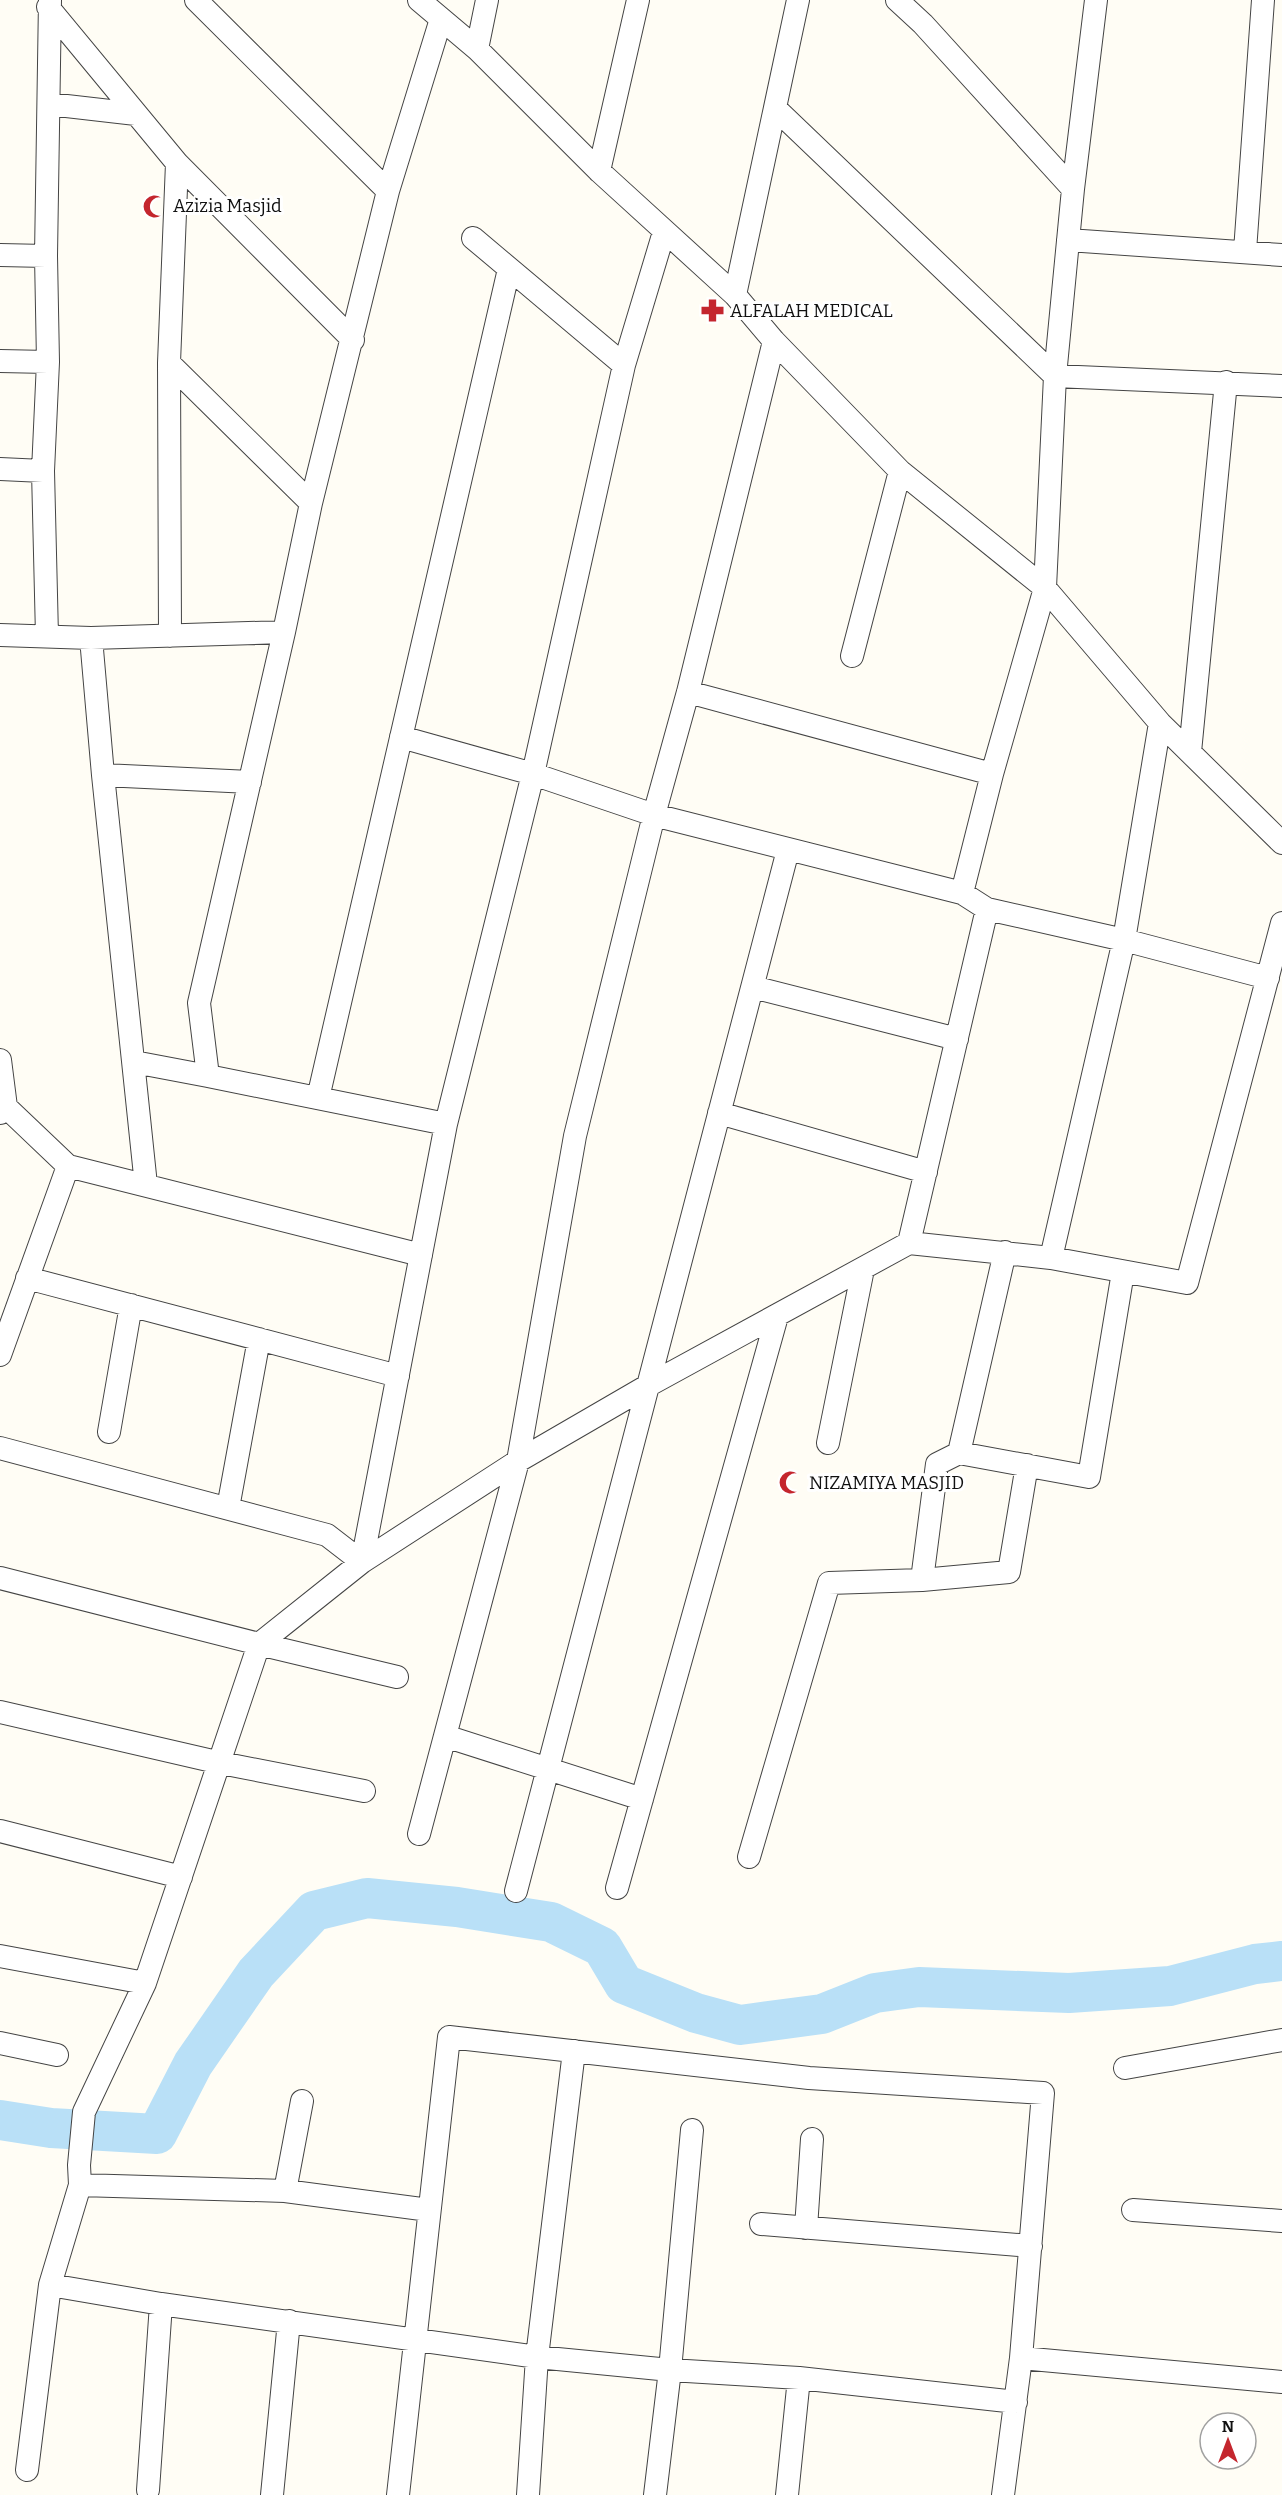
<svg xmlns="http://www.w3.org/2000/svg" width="1282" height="2495" font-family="Bitter,serif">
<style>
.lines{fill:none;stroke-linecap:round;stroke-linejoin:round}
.river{stroke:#b9e0f7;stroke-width:40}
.minor-casing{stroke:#444;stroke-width:24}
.minor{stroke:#fff;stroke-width:22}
.labels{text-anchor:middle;stroke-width:6;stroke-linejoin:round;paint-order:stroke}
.poi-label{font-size:18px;fill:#111;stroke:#fff;text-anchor:start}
</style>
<rect width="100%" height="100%" fill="#fffdf5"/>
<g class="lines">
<!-- river -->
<path class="river" d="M0,2120L51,2128L157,2134L193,2064L256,1973L314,1911L367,1898L457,1907L551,1922L602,1947L624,1984L696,2013L740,2025L822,2014L875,1993L919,1987L1069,1993L1170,1986L1255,1964L1282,1961"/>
<defs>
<path id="minor" d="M196,0L388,191
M419,0L477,49L599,171L735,295L774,341L900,471L1045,588L1160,723L1282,843
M897,0L923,24L1073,189
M48,7L177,163L353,340
M441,19L388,191L311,503L284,632L199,1003L208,1076L446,1124
M477,49L487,0
M49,104L136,114
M777,110L1055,376L1282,386
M599,171L638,0
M473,238L624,365
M1068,240L1282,255
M1245,251L1263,0
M0,255L46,256
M735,295L798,0
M0,361L48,362
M169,363L311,503
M0,469L43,471
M0,635L91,638L284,632
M47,636L43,471L48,362L46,256L50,0
M170,636L169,363L177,163
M91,638L103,775L146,1185
M852,656L900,471
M688,692L992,774
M401,737L533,774L654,815L962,893L987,909L1124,940L1268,978
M1190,752L1226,382
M103,775L250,782
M962,893L992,774L1045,588L1055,376L1073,189L1096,0
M753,987L957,1039
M0,1060L6,1107L0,1113
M134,1062L208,1076
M318,1098L509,269
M6,1107L68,1166L421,1255
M719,1113L926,1172
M909,1243L987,909
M1051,1258L1124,940L1160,723
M27,1278L398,1376
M0,1355L68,1166
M109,1432L131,1305
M828,1443L863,1269
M0,1448L327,1535L362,1562L446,1124L533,774L624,365L664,232
M959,1453L1089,1477L1123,1272
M228,1508L259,1339
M0,1578L259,1644L397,1677
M922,1580L937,1464L959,1453L1005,1252
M0,1712L221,1763L364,1791
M445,1736L642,1799
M0,1831L181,1877
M419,1834L518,1461L575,1136L654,815L688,692L774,341
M749,1857L829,1583L922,1580L1009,1572L1027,1465
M617,1888L777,1316
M516,1891L788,850
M0,1956L145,1983
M0,2043L57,2055
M1125,2068L1282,2040
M80,2185L285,2191L429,2210
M285,2191L302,2101
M1133,2210L1282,2221
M761,2224L1031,2246
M806,2228L812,2139
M50,2285L161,2304L537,2357L670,2370L799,2378L1016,2402
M1021,2358L1282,2382
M27,2470L50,2285L80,2185L79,2165L84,2112L145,1983L259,1644L362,1562L518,1461L649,1385L909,1243L1051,1258L1187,1283L1282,923
M148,2490L161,2304
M272,2495L289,2321
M398,2495L449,2037L809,2078L1043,2093L1021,2358L1003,2495
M528,2495L537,2357L574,2051
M655,2495L670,2370L692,2130
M787,2495L799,2378"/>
</defs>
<!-- minor casing -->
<use href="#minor" class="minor-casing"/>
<!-- minor -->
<use href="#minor" class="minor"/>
</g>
<!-- icons -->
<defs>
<symbol id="mosque-bare" viewBox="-9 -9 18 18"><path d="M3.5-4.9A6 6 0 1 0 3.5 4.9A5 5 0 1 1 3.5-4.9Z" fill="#c4262e" stroke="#fff" stroke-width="2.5" paint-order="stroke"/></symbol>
<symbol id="pharmacy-bare" viewBox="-9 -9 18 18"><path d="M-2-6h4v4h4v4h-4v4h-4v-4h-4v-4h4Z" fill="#c4262e" stroke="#fff" stroke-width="2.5" paint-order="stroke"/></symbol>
</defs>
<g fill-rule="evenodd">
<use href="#mosque-bare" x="138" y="190" width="33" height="33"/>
<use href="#pharmacy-bare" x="696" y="294" width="33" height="33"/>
<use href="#mosque-bare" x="774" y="1466" width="33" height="33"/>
</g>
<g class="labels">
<!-- poi labels -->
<g class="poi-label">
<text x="173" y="212">Azizia Masjid</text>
<text x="730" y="317">ALFALAH MEDICAL</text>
<text x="809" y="1489">NIZAMIYA MASJID</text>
</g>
</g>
<!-- north arrow -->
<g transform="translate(1228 2441)"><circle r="28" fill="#ffffff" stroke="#a0a0a0" stroke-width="1.5"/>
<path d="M0-4.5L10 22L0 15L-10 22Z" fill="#c4262e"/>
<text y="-9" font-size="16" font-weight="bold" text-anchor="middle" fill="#111111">N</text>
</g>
</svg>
